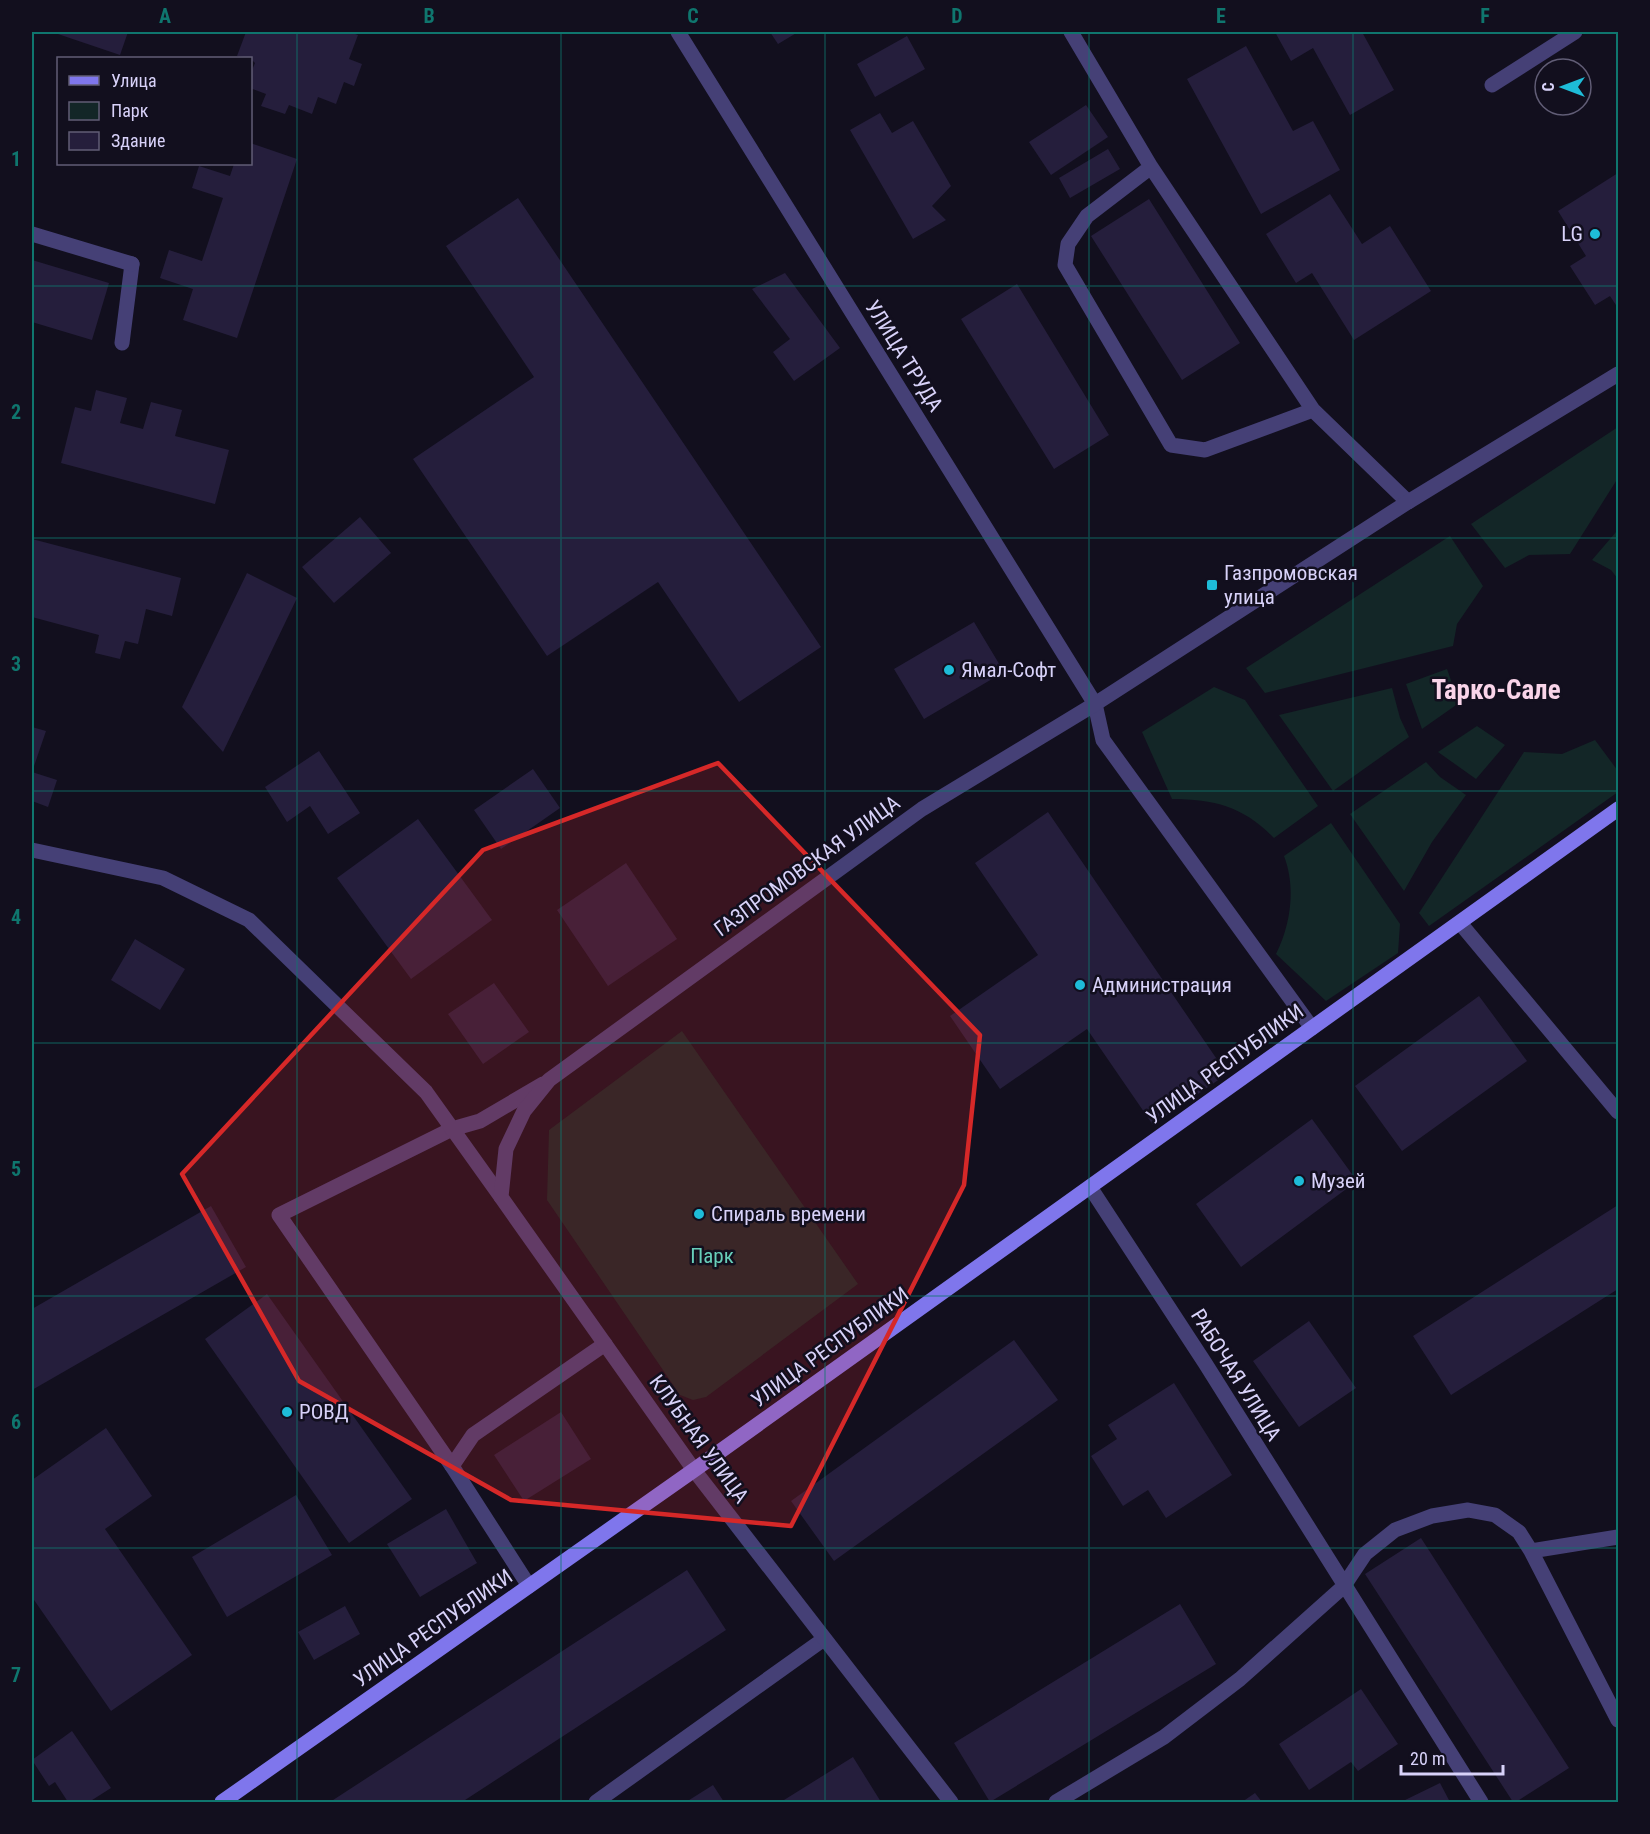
<svg xmlns="http://www.w3.org/2000/svg" width="1650" height="1834" font-family="'Roboto Condensed',sans-serif">
<style>
.green{fill:#132627}
.building{fill:#251e3c}
.lines{fill:none;stroke-linecap:round;stroke-linejoin:round}
.service{stroke:#454076;stroke-width:15}
.minor{stroke:#454076;stroke-width:15}
.tertiary{stroke:#454076;stroke-width:15}
.secondary{stroke:#7f76ec;stroke-width:15}
.marked{fill:#d62828;fill-opacity:0.2;stroke:#d62828;stroke-width:4.5;stroke-linejoin:round}
.grid{fill:none;stroke:#0f766e;stroke-width:1.5;stroke-opacity:0.55}
.poi-dot{fill:#1ebcd8;stroke:#120f1e;stroke-width:2}
.labels{text-anchor:middle;stroke-width:5;stroke-linejoin:round;paint-order:stroke}
.poi-label{font-size:21px;fill:#d8d2f9;stroke:#120f1e;text-anchor:start}
.street-label{font-size:21px;fill:#d8d2f9;stroke:#120f1e}
.park-label{font-size:21px;fill:#68ceba;stroke:#120f1e}
.district-label{font-size:27px;font-weight:bold;fill:#f9d4e9;stroke:#120f1e}
.neatline{fill:none;stroke:#0f766e;stroke-width:2}
.grid-label{font-size:20px;text-anchor:middle;font-weight:bold;fill:#0f766e}
</style>
<rect width="100%" height="100%" fill="#120f1e"/>
<!-- green -->
<path class="green" d="M1618,427V478L1570,554L1529,555L1505,568L1471,524Z
M1616,532L1618,534V579L1611,570L1592,560Z
M1450,536L1483,586L1457,624L1453,646L1265,693L1246,668Z
M1447,669L1459,703L1422,729L1406,684Z
M1214,687L1245,700L1318,806L1274,838C1244,807 1215,799 1172,799L1142,732Z
M1392,688L1400,718L1409,737L1333,791L1279,715Z
M1477,726L1505,745L1476,779L1438,752Z
M1595,740L1618,771V792L1429,926L1419,913L1524,752L1562,754Z
M1426,762L1440,777L1466,795L1432,842L1404,891L1350,814Z
M1331,823L1400,924L1398,953L1326,1001L1276,954C1291,924 1296,887 1284,856Z
M682,1031L858,1284L706,1397L693,1400L680,1395L547,1200L549,1130Z"/>
<!-- building -->
<path class="building" d="M52,32H128L120,55Z
M246,32H350L358,35L349,59L362,64L354,86L344,82L336,104L318,97L312,114L289,105L285,114L261,106L266,94L250,88V75L255,63L250,58L237,56Z
M770,32H798L778,44Z
M1275,32H1362L1394,90L1350,115L1313,48L1291,61Z
M907,36L925,69L875,97L857,64Z
M1246,46L1293,131L1313,121L1340,170L1261,214L1187,79Z
M1086,105L1108,137L1051,175L1029,142Z
M880,113L892,133L913,121L951,186L932,206L946,220L913,239L850,130Z
M250,143L297,159L237,338L183,320L193,289L160,278L169,250L202,261L223,198L192,188L199,166L230,176L234,164H250Z
M1108,149L1120,169L1070,198L1059,178Z
M1618,173V308L1610,296L1595,305L1570,266L1586,256L1558,211Z
M1330,194L1362,244L1390,226L1431,291L1354,340L1312,273L1296,283L1266,234Z
M518,198L821,647L739,702L658,582L547,656L413,459L534,377L446,246Z
M1149,199L1240,343L1182,380L1091,236Z
M32,260L109,283L92,340L32,322Z
M785,273L840,348L794,381L773,352L790,339L752,289Z
M1017,284L1109,435L1054,469L961,319Z
M96,390L127,398L120,423L143,429L151,402L182,410L175,436L229,450L215,504L61,463L75,407L91,411Z
M360,517L391,553L334,603L302,567Z
M32,539L181,578L172,616L146,609L138,644L125,641L120,659L95,653L99,635L32,617Z
M247,573L297,598L223,752L182,707Z
M974,622L1004,672L924,719L894,669Z
M32,727L46,731L32,772L57,780L48,807L32,801Z
M319,751L360,813L328,834L310,806L287,822L265,787Z
M533,769L560,808L501,849L474,810Z
M1048,812L1227,1074L1153,1125L1087,1029L1000,1089L950,1016L1038,955L975,863Z
M418,819L492,920L411,979L337,878Z
M626,863L677,939L608,986L557,910Z
M135,939L185,969L160,1010L111,980Z
M494,983L529,1032L483,1064L448,1014Z
M1479,996L1527,1061L1402,1151L1355,1086Z
M1312,1119L1357,1181L1241,1267L1196,1204Z
M1618,1205V1289L1451,1395L1413,1336Z
M211,1206L246,1267L32,1390V1309Z
M267,1294L412,1499L349,1543L205,1339Z
M1309,1321L1356,1388L1299,1427L1253,1361Z
M1014,1340L1058,1400L834,1561L791,1501Z
M1174,1383L1232,1475L1166,1518L1148,1490L1123,1506L1091,1456L1117,1439L1108,1425Z
M561,1412L591,1459L524,1501L494,1455Z
M106,1428L152,1496L105,1529L192,1655L111,1711L32,1597V1480Z
M296,1495L332,1555L227,1617L192,1557Z
M446,1509L477,1563L420,1597L387,1544Z
M1421,1538L1569,1768L1516,1802H1513L1365,1574Z
M687,1570L726,1630L462,1802H330Z
M1180,1604L1216,1664L990,1802L954,1743Z
M345,1606L360,1634L314,1660L298,1632Z
M1361,1689L1398,1744L1358,1771L1351,1762L1309,1790L1279,1744Z
M72,1731L111,1788L89,1802H68L55,1782L49,1786L32,1760Z
M853,1757L881,1802H785L784,1800Z
M1440,1783L1450,1802H1401Z
M713,1785L724,1802H686Z
M1255,1793L1262,1802H1242Z"/>
<g class="lines">
<!-- service -->
<path class="service" d="M1071,32L1151,167L1313,410L1408,502
M1492,85L1575,32
M1151,167L1087,216L1068,244L1065,265L1171,445L1205,450L1313,410
M122,343L132,264
M1095,704L1103,740L1312,1028
M452,1129L279,1215L452,1466
M596,1802L824,1639"/>
<!-- minor -->
<path class="minor" d="M32,234L132,264
M32,850L163,878L249,920L426,1092L501,1197
M1460,923L1618,1112
M452,1129L480,1121L543,1084
M1090,1187L1205,1363L1481,1802
M694,1470L951,1802
M1618,1537L1531,1551L1618,1720
M529,1586L452,1466L473,1435L605,1344
M1056,1802L1164,1737L1240,1679L1343,1587L1365,1554L1395,1530L1432,1516L1468,1510L1495,1515L1519,1532L1531,1551"/>
<!-- tertiary -->
<path class="tertiary" d="M678,32L1095,704
M694,1470L501,1197L506,1149L524,1111L549,1080L922,809L1095,704L1408,502L1618,374"/>
<!-- secondary -->
<path class="secondary" d="M222,1802L694,1470L1618,809"/>
</g>
<!-- marked area -->
<path class="marked" d="M718,763L980,1035L964,1185L791,1526L511,1500L299,1381L182,1174L483,850Z"/>
<!-- grid -->
<path class="grid" d="M297,32V1802M561,32V1802M825,32V1802M1089,32V1802M1353,32V1802M32,286H1618M32,538H1618M32,791H1618M32,1043H1618M32,1296H1618M32,1548H1618"/>
<!-- markers -->
<g class="poi-dot">
<circle cx="1595" cy="234" r="6"/>
<rect x="1206" y="579" width="12" height="12" rx="3"/>
<circle cx="949" cy="670" r="6"/>
<circle cx="1080" cy="985" r="6"/>
<circle cx="1299" cy="1181" r="6"/>
<circle cx="699" cy="1214" r="6"/>
<circle cx="287" cy="1412" r="6"/>
</g>
<g class="labels">
<!-- poi labels -->
<g class="poi-label">
<text x="1583" y="241" text-anchor="end">LG</text>
<text x="1224" y="580">Газпромовская<tspan x="1224" dy="24">улица</tspan></text>
<text x="961" y="677">Ямал-Софт</text>
<text x="1092" y="992">Администрация</text>
<text x="1311" y="1188">Музей</text>
<text x="711" y="1221">Спираль времени</text>
<text x="299" y="1419">РОВД</text>
</g>
<!-- street labels -->
<g class="street-label">
<text transform="translate(904 356) rotate(58)" y="7">УЛИЦА ТРУДА</text>
<text transform="translate(807 866) rotate(-36)" y="7">ГАЗПРОМОВСКАЯ УЛИЦА</text>
<text transform="translate(1225 1064) rotate(-36)" y="7">УЛИЦА РЕСПУБЛИКИ</text>
<text transform="translate(830 1347) rotate(-36)" y="7">УЛИЦА РЕСПУБЛИКИ</text>
<text transform="translate(1236 1375) rotate(58)" y="7">РАБОЧАЯ УЛИЦА</text>
<text transform="translate(699 1439) rotate(54)" y="7">КЛУБНАЯ УЛИЦА</text>
<text transform="translate(433 1628) rotate(-35)" y="7">УЛИЦА РЕСПУБЛИКИ</text>
</g>
<!-- park labels -->
<g class="park-label">
<text x="712" y="1263">Парк</text>
</g>
<!-- district labels -->
<g class="district-label">
<text x="1496" y="699">Тарко-Сале</text>
</g>
</g>
<!-- border -->
<rect width="1650" height="1834" fill="none" stroke="#120f1e" stroke-width="66"/>
<!-- legend -->
<rect x="57" y="57" width="195" height="108" fill="#120f1e" stroke="#615d76" stroke-width="1.5"/>
<rect x="69" y="76" width="30" height="9" fill="#7f76ec" stroke="#615d76" stroke-width="1.5"/>
<text x="111" y="87" font-size="18" fill="#d8d2f9">Улица</text>
<rect x="69" y="102" width="30" height="18" fill="#132627" stroke="#615d76" stroke-width="1.5"/>
<text x="111" y="117" font-size="18" fill="#d8d2f9">Парк</text>
<rect x="69" y="132" width="30" height="18" fill="#251e3c" stroke="#615d76" stroke-width="1.5"/>
<text x="111" y="147" font-size="18" fill="#d8d2f9">Здание</text>
<!-- north arrow -->
<g transform="translate(1563 87) rotate(270)"><circle r="28" fill="#120f1e" stroke="#615d76" stroke-width="1.5"/>
<path d="M0-4.5L10 22L0 15L-10 22Z" fill="#1ebcd8"/>
<text y="-9" font-size="16" font-weight="bold" text-anchor="middle" fill="#d8d2f9">С</text>
</g>
<!-- scale -->
<path d="M1401 1765v9h102v-9" fill="none" stroke="#d8d2f9" stroke-width="3"/>
<text x="1410" y="1765" font-size="18" fill="#d8d2f9" stroke="#120f1e" stroke-width="4.5" paint-order="stroke">20 m</text>
<rect x="33" y="33" width="1584" height="1768" class="neatline"/>
<g class="grid-label">
<text x="165" y="23">A</text>
<text x="429" y="23">B</text>
<text x="693" y="23">C</text>
<text x="957" y="23">D</text>
<text x="1221" y="23">E</text>
<text x="1485" y="23">F</text>
<text x="16" y="166">1</text>
<text x="16" y="419">2</text>
<text x="16" y="671">3</text>
<text x="16" y="924">4</text>
<text x="16" y="1176">5</text>
<text x="16" y="1429">6</text>
<text x="16" y="1682">7</text>
</g>
</svg>
